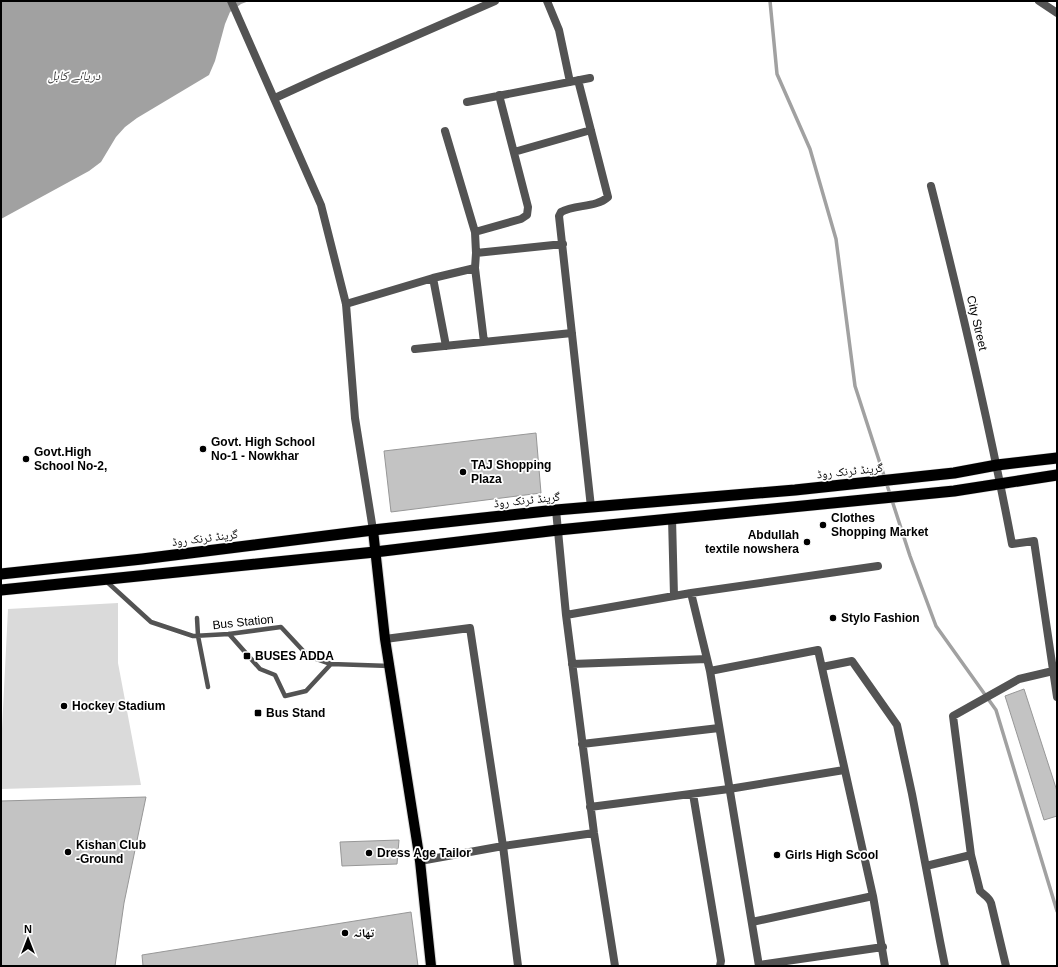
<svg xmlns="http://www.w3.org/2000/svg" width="1058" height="967" font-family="Arial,'Noto Naskh Arabic',sans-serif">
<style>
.green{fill:#dadada}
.water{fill:#a1a1a1}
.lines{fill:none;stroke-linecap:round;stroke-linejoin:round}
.stream{stroke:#a1a1a1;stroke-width:3.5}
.building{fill:#c3c3c3;stroke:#979797}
.primary-casing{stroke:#dbdbdb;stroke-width:12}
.trunk-casing{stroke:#dbdbdb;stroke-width:12}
.service{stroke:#535353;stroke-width:4.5}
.minor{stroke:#535353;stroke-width:8}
.tertiary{stroke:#535353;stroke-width:8}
.primary{stroke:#000;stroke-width:10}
.trunk{stroke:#000;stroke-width:11}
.poi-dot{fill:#000;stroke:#fff;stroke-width:1.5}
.labels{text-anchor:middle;stroke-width:3.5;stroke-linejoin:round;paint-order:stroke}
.street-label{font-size:12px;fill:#000;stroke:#fff}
.poi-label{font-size:12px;font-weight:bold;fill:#000;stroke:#fff;text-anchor:start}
.water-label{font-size:13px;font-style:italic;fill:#424242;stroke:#fff}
</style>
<rect width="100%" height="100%" fill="#fff"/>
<!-- green -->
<path class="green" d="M118,603V663L141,785L1,789V749L8,609Z"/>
<!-- water -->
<path class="water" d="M1,1H249L241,4L230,12L225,24L215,61L209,75L137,118L125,127L116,137L101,162L89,171L1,219Z"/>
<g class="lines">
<!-- stream -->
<path class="stream" d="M770,1L777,74L810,149L836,239L855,386L910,556L936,626L996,710L1057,911"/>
</g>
<!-- building -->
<path class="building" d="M536,433L541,493L391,512L384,451Z
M1024,689L1057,791V816L1044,820L1005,696Z
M146,797L124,903L115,966H1V801Z
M399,840L397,864L342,866L340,842Z
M411,912L418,966H143L142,955Z"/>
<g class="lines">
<defs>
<path id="primary" d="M373,530L385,639L420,861L431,966"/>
<path id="trunk" d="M1,574L142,559L373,530L556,510L795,490L954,473L997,465L1057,458
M1,590L375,552L558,530L954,491L1057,475"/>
</defs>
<!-- primary casing -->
<use href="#primary" class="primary-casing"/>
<!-- trunk casing -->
<use href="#trunk" class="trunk-casing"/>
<!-- service -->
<path class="service" d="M106,581L151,622L193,636L229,634L281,627L308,656L331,664L390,666
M197,618L198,636L208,687
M229,634L260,669L275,675L285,696L306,691L331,664"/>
<!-- minor -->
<path class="minor" d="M547,1L559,30L570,82
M1039,1L1057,13
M578,80L608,197C596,208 575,204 561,212L559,216L591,507
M275,98L323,76L495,1
M467,102L590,78
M445,131L475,232L476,253L475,268L484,342
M514,152L591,130
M931,186C961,304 989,423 1012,544L1034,541L1057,697
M475,232L521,219L527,215L528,207L499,95
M476,253L563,244
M433,278L446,346
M346,304L433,278L475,268
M415,349L572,333
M556,510L566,615L594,833L615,966
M672,518L674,596
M691,593L710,671L759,966
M566,615L691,593L878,566
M385,639L470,628L503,846L518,966
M572,664L707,659
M822,667L852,661L897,725L912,794L940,941L945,966
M710,671L818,650L873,896L885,966
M582,744L719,728
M693,794L721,961L720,966
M590,807L729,789L844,770
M971,855L980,891C984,895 989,897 991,903L1006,966
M420,861L503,846L594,833
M926,866L971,855L953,716L1019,679L1053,671
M752,922L873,896
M759,965L883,947"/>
<!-- tertiary -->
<path class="tertiary" d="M231,1L321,205L346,304L355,418L373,530"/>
<!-- primary -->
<use href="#primary" class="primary"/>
<!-- trunk -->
<use href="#trunk" class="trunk"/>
</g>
<!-- markers -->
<g class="poi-dot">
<circle cx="203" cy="449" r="4"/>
<circle cx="26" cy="459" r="4"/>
<circle cx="463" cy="472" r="4"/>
<circle cx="823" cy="525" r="4"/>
<circle cx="807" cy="542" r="4"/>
<circle cx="833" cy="618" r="4"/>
<rect x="243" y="652" width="8" height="8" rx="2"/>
<circle cx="64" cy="706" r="4"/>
<rect x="254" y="709" width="8" height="8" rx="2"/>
<circle cx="68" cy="852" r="4"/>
<circle cx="369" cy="853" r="4"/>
<circle cx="777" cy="855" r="4"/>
<circle cx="345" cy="933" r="4"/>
</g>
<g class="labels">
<!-- street labels -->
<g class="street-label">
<text transform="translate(977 323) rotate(77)" y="4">City Street</text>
<text transform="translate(850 471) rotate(-6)" y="4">گرینڈ ٹرنک روڈ</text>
<text transform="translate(527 500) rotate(-6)" y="4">گرینڈ ٹرنک روڈ</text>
<text transform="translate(205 538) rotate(-7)" y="4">گرینڈ ٹرنک روڈ</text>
<text transform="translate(243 622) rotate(-6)" y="4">Bus Station</text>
</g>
<!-- poi labels -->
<g class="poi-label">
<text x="211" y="446">Govt. High School<tspan x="211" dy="14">No-1 - Nowkhar</tspan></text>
<text x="34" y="456">Govt.High<tspan x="34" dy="14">School No-2,</tspan></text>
<text x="471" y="469">TAJ Shopping<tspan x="471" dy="14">Plaza</tspan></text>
<text x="831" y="522">Clothes<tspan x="831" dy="14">Shopping Market</tspan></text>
<text x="799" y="539" text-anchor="end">Abdullah<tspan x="799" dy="14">textile nowshera</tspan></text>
<text x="841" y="622">Stylo Fashion</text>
<text x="255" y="660">BUSES ADDA</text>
<text x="72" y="710">Hockey Stadium</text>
<text x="266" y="717">Bus Stand</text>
<text x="76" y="849">Kishan Club<tspan x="76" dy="14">-Ground</tspan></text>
<text x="377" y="857">Dress Age Tailor</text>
<text x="785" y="859">Girls High Scool</text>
<text x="353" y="937">تھانہ</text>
</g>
<!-- water labels -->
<g class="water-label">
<text x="74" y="80">دریائے کابل</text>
</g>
</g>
<!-- border -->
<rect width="1058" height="967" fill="none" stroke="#000000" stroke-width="4"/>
<!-- north arrow -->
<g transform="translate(28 939)" stroke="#ffffff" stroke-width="3" paint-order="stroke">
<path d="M0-3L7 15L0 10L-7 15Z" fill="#000000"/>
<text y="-6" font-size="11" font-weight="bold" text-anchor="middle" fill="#000000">N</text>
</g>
</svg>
